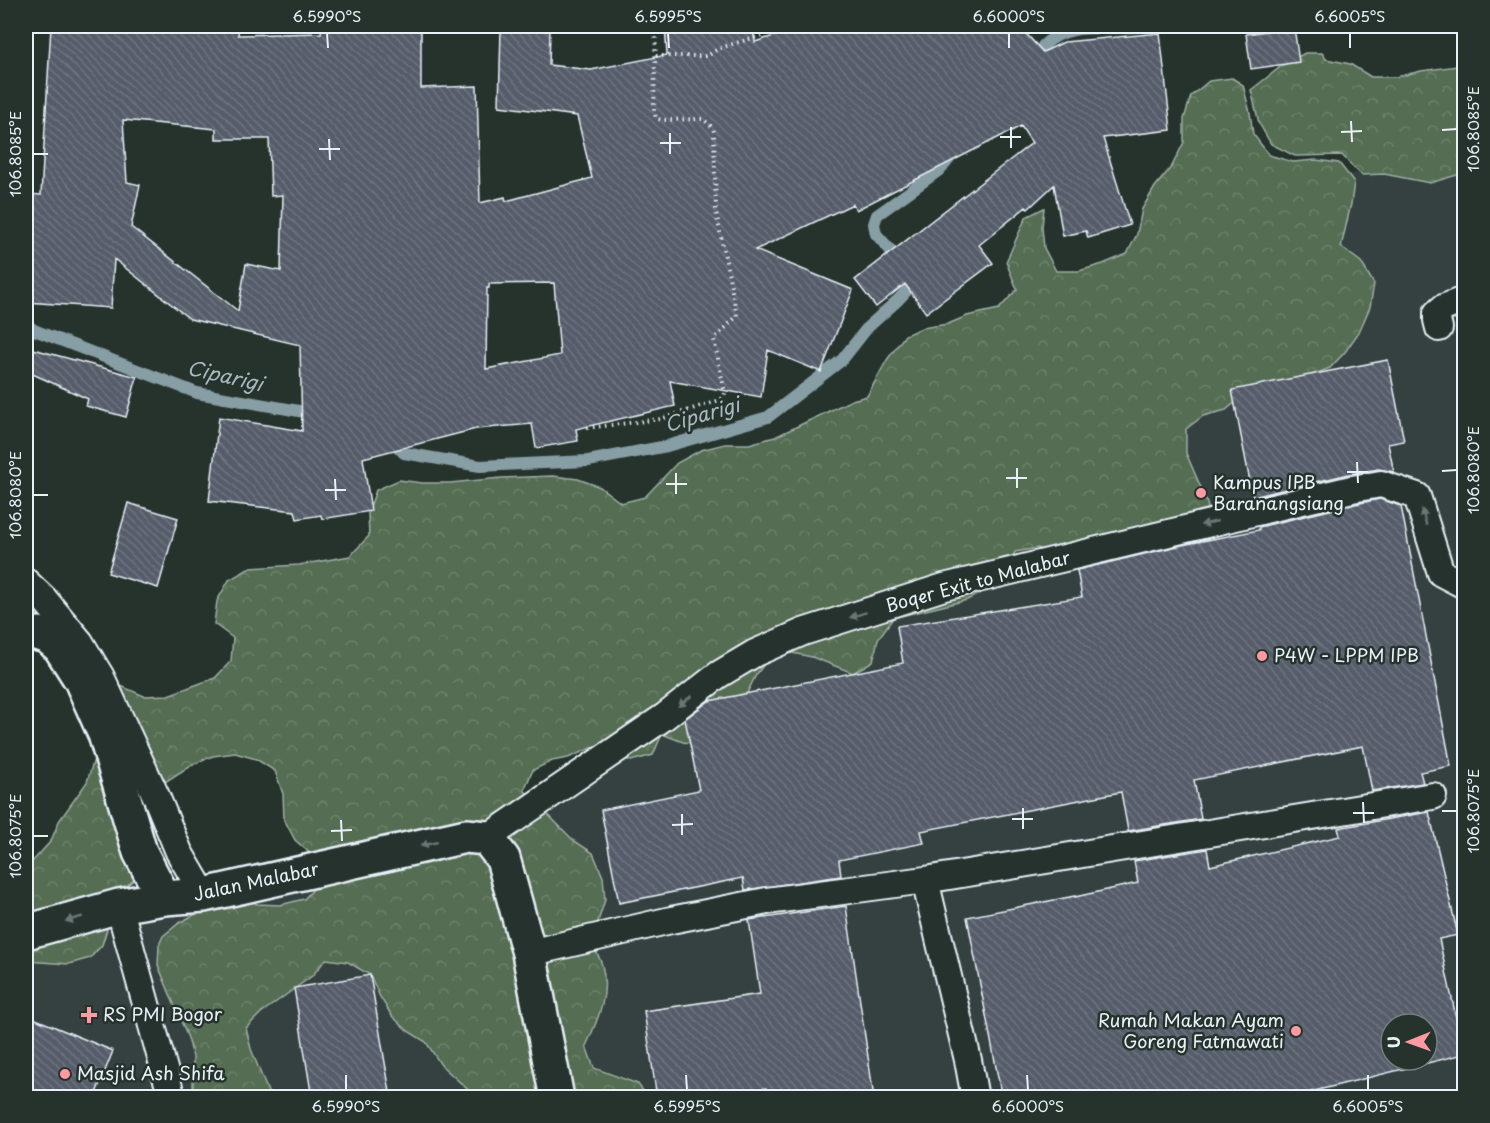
<svg xmlns="http://www.w3.org/2000/svg" width="1490" height="1123" font-family="'Playpen Sans',sans-serif">
<style>
.built{fill:#34403f;fill-rule:evenodd}
.forest{fill:url(#forest-crowns);stroke:#9eafa5;stroke-width:1.5}
.lines{fill:none;stroke-linecap:round;stroke-linejoin:round}
.stream{stroke:#879ea5;stroke-width:12}
.building{fill:url(#building-back-hatch);stroke:#e8f1f8;stroke-width:1.5;fill-rule:evenodd}
.lane-casing{stroke:#e8f1f8;stroke-width:30}
.street-casing{stroke:#e8f1f8;stroke-width:38}
.secondary-casing{stroke:#e8f1f8;stroke-width:38}
.path{stroke:#e8f1f8;stroke-width:4;stroke-dasharray:1.5 4.5;stroke-linecap:butt}
.lane{stroke:#26332d;stroke-width:26}
.street{stroke:#26332d;stroke-width:33}
.secondary{stroke:#26332d;stroke-width:33}
.oneway{fill:#6a7674}
.ticks{fill:none;stroke:#e8f1f8;stroke-width:2}
.poi-dot{fill:#ff9aa2;stroke:#26332d;stroke-width:2}
.labels{text-anchor:middle;stroke-width:5;stroke-linejoin:round;paint-order:stroke}
.poi-label{font-size:18px;fill:#e8f1f8;stroke:#26332d;text-anchor:start}
.street-label{font-size:18px;fill:#e8f1f8;stroke:#26332d}
.water-label{font-size:20px;font-style:italic;fill:#a8bac0;stroke:#26332d}
.neatline{fill:none;stroke:#e8f1f8;stroke-width:2}
.ticks-label{font-size:15px;text-anchor:middle;fill:#e8f1f8}
</style>
<defs>
<pattern id="forest-crowns" width="20" height="18" patternUnits="userSpaceOnUse" patternTransform="scale(1.5)"><rect width="20" height="18" fill="#556d52"/><path d="M2 6a3 3 0 1 1 6 0M12 15a3 3 0 1 1 6 0" fill="none" stroke="#6d826c"/></pattern>
<pattern id="building-back-hatch" width="6" height="6" patternUnits="userSpaceOnUse" patternTransform="scale(1.5)"><rect width="6" height="6" fill="#565d6a"/><path d="M-1 5l2 2M0 0l6 6M5-1l2 2" fill="none" stroke="#6e7580"/></pattern>
</defs>
<rect width="100%" height="100%" fill="#26332d"/>
<filter id="ink" filterUnits="userSpaceOnUse"><feTurbulence type="fractalNoise" baseFrequency=".0167" numOctaves="2"/><feDisplacementMap in="SourceGraphic" scale="12" xChannelSelector="R" yChannelSelector="G"/><feConvolveMatrix kernelMatrix="1 2 1 2 8 2 1 2 1" color-interpolation-filters="sRGB"/></filter>
<g filter="url(#ink)">
<!-- built -->
<path class="built" d="M1464,161V1097H578L526,812L1350,174ZM1391,1024H1427V1060H1391Z
M466,836L553,1097L26,1098V932Z"/>
<!-- forest -->
<path class="forest" d="M1305,53H1322L1326,59L1350,64L1371,77H1396L1421,71L1464,65V173L1430,183L1384,174L1362,175L1353,167L1342,155L1295,156L1271,144L1259,123L1251,90L1283,65Z
M1232,78L1243,85L1250,113L1253,134L1269,155L1293,162L1316,160L1339,163L1354,182L1351,204L1341,247L1361,262L1374,284L1370,307L1359,332L1345,352L1330,368L1286,385L1243,396L1226,410L1203,416L1186,429V453L1205,497L1211,518L1202,564L1142,592L1059,559L1038,548L1015,552L1006,571L989,589L967,600L893,618L878,639L873,661L853,673L812,657L792,653L771,655L756,675L746,695L704,745L683,742L662,734L653,755L631,761L610,753L589,749L568,758L552,761L533,770L524,790L573,840L593,853L603,877L605,900L591,943C595,950 600,957 602,965C610,995 598,1019 586,1046L594,1068L638,1084L647,1097H476L441,1065L426,1042L408,1031L392,1016L380,997L370,975L348,962L326,959L312,976L261,1013L246,1028L251,1049L270,1097H195L193,1087V1057L188,1038L158,965L159,945L163,936L179,923L194,915L213,900L237,893L257,904L280,905L304,899L322,880L313,856L295,840L284,819L283,794L275,771L256,759L235,753L213,756L193,764L157,787L143,803L149,848L144,871L108,902L109,923L102,945L90,958L69,964L26,961V866L32,862L51,841L59,821L87,782L95,756L99,688L121,686L144,696L168,695L215,678L231,661L233,638L214,624L217,601L229,580L250,568L299,565L350,556L369,536L368,513L376,490L399,480L422,483H450L501,478L553,476L578,479L600,487L621,503L645,497L677,463L701,450L725,444H749L775,437L852,400L867,396L887,360L905,335L922,328L948,324L967,316L999,309L1017,289L1006,262L1026,217L1044,208L1042,227L1044,248L1056,271H1079L1103,264L1127,254L1137,234L1142,209L1155,187L1172,166L1184,142V119L1191,96L1209,81Z"/>
<g class="lines">
<!-- stream -->
<path class="stream" d="M1045,67L1043,46C1062,26 1089,28 1114,28C1128,28 1142,26 1157,26
M902,263L876,234L874,224L877,215L941,169L953,154
M26,324L34,330L197,393L316,414
M389,438L404,453L480,466L588,461L667,446L768,417L842,360L868,327L898,300L913,284V276"/>
</g>
<!-- building -->
<path class="building" d="M51,26H239L238,35L321,33L322,26H421V88L477,86L480,203L505,197L506,201L592,178L577,116L499,106L501,29H503V26H549V31H550L549,65L591,70L667,55L665,26H752L755,42L805,26H1019L1043,52L1064,42L1160,33L1171,130L1103,138L1130,225L1088,238L1086,231L1063,236L1054,185L1028,209L1026,207L979,245L993,263L926,313L905,284L876,307L855,280L1032,143L1021,126L856,210L853,204L755,250L853,290L821,372L768,350L761,397L670,381L675,406L576,429L578,441L536,448L532,424L476,429L363,458L371,511L322,519L321,515L297,519L295,511L209,501L219,417L302,431L300,345L190,319L114,259L111,308L26,302V194L41,195ZM123,120L216,129V139H269L271,196L283,195L281,271L246,264L238,311L131,227L140,185L127,182ZM554,283L560,355L486,369L487,288H489V284Z
M1294,27L1299,62L1251,69L1246,34Z
M26,347L137,377L126,417L86,406L88,399L26,371Z
M1388,360L1404,441L1388,444L1394,472L1379,469L1349,474L1253,497L1232,390Z
M1380,499L1401,506L1451,766L1420,772L1423,783L1372,791L1363,746L1194,780L1201,819L1128,831L1121,792L921,831L924,843L839,860L841,876L745,890L743,878L619,903L601,810L699,790L685,719L709,701L903,663L897,626L1082,597L1077,570L1182,545L1259,530V527L1355,504Z
M128,503L178,518L158,588L108,573Z
M1429,812L1458,935L1439,939L1464,1054L1286,1098H1002L967,917L1075,896V897L1138,883L1134,861L1207,849L1210,866L1340,836L1338,828ZM1391,1024H1427V1060H1391Z
M846,906L874,1098H767L766,1088L700,1098H657L644,1011L760,994L749,920Z
M370,975L390,1092L356,1098H312L294,988Z
M26,1015L113,1051L94,1098H26Z"/>
<g class="lines">
<defs>
<path id="lane" d="M1439,328L1437,320V313L1443,308L1464,300
M26,582L44,599L80,642L101,677L156,796L179,852L204,895
M487,838L664,717L718,675L755,653L803,632L944,587L1352,489L1381,484L1417,496L1441,573L1464,585
M925,880L968,1060L975,1098
M119,906L172,1098
M529,953L671,920L767,901L925,880L1433,796"/>
<path id="street" d="M39,634L47,636L60,647L81,680L105,734L140,852L164,898"/>
<path id="secondary" d="M26,932L119,906L164,898L204,895L466,836L487,838L503,859L529,953L557,1098"/>
</defs>
<!-- lane casing -->
<use href="#lane" class="lane-casing"/>
<!-- street casing -->
<use href="#street" class="street-casing"/>
<!-- secondary casing -->
<use href="#secondary" class="secondary-casing"/>
<!-- path -->
<path class="path" d="M656,56H705C711,55 713,51 719,49C739,40 761,39 780,26
M587,428L661,419L720,400L724,397L725,393L714,339L737,316L716,212L714,132L713,128L703,119L661,120L656,118L654,111L656,26"/>
<!-- lane -->
<use href="#lane" class="lane"/>
<!-- street -->
<use href="#street" class="street"/>
<!-- secondary -->
<use href="#secondary" class="secondary"/>
</g>
<!-- one-way arrows -->
<defs><path id="oneway-solid" d="M-6-.8H1V-3.2L6.5 0L1 3.2V.8H-6Z" transform="scale(1.5)"/></defs>
<g class="oneway">
<use href="#oneway-solid" transform="translate(1424 517) rotate(-107)"/>
<use href="#oneway-solid" transform="translate(1209 523) rotate(167)"/>
<use href="#oneway-solid" transform="translate(858 615) rotate(162)"/>
<use href="#oneway-solid" transform="translate(685 701) rotate(142)"/>
<use href="#oneway-solid" transform="translate(429 844) rotate(167)"/>
<use href="#oneway-solid" transform="translate(74 919) rotate(164)"/>
</g>
</g>
<!-- ticks -->
<path class="ticks" d="M327,33L328,48M668,33L669,48M1009,33V48M1350,33V48M1351,121L1352,142M1011,127V148M1442,130L1457,129M1341,132L1362,131M670,133V154M1000,137H1021M329,139L330,160M660,143H681M319,149H340M33,154H48M1357,462L1358,483M1017,468V488M1442,471L1457,470M1347,472H1368M676,473V494M1006,478H1027M335,479L336,500M666,484H687M325,490H346M33,495H48M1363,802L1364,823M1023,808V829M1442,811H1457M1353,813H1374M682,814V835M1012,819H1033M341,820L342,841M672,825L693,824M331,831L352,830M33,836H48M346,1075V1090M686,1075L687,1090M1027,1075L1028,1090M1368,1075V1090"/>
<!-- markers -->
<g class="poi-dot">
<circle cx="1201" cy="493" r="6"/>
<circle cx="1262" cy="656" r="6"/>
<path d="M86 1006h6v6h6v6h-6v6h-6v-6h-6v-6h6z"/>
<circle cx="1296" cy="1031" r="6"/>
<circle cx="65" cy="1074" r="6"/>
</g>
<g class="labels">
<!-- poi labels -->
<g class="poi-label">
<text x="1213" y="489">Kampus IPB<tspan x="1213" dy="21">Baranangsiang</tspan></text>
<text x="1274" y="662">P4W - LPPM IPB</text>
<text x="103" y="1021">RS PMI Bogor</text>
<text x="1284" y="1027" text-anchor="end">Rumah Makan Ayam<tspan x="1284" dy="21">Goreng Fatmawati</tspan></text>
<text x="77" y="1080">Masjid Ash Shifa</text>
</g>
<!-- street labels -->
<g class="street-label">
<text transform="translate(978 582) rotate(-15)" y="6">Boqer Exit to Malabar</text>
<text transform="translate(256 882) rotate(-12)" y="6">Jalan Malabar</text>
</g>
<!-- water labels -->
<g class="water-label">
<text transform="translate(225 376) rotate(13)" y="7">Ciparigi</text>
<text transform="translate(702 415) rotate(-16)" y="7">Ciparigi</text>
</g>
</g>
<!-- margin -->
<rect width="1490" height="1123" fill="none" stroke="#26332d" stroke-width="66"/>
<!-- north arrow -->
<g transform="translate(1409 1042) rotate(269)"><circle r="28" fill="#26332d" stroke="#747f7e" stroke-width="1.5"/>
<path d="M0-4.5L10 22L0 15L-10 22Z" fill="#ff9aa2"/>
<text y="-9" font-size="16" font-weight="bold" text-anchor="middle" fill="#e8f1f8">U</text>
</g>
<rect x="33" y="33" width="1424" height="1057" class="neatline"/>
<g class="ticks-label">
<text x="327" y="22">6.5990°S</text>
<text x="668" y="22">6.5995°S</text>
<text x="1009" y="22">6.6000°S</text>
<text x="1350" y="22">6.6005°S</text>
<text transform="translate(1474 129) rotate(-90)" y="5">106.8085°E</text>
<text transform="translate(16 154) rotate(-90)" y="5">106.8085°E</text>
<text transform="translate(1474 470) rotate(-90)" y="5">106.8080°E</text>
<text transform="translate(16 495) rotate(-90)" y="5">106.8080°E</text>
<text transform="translate(1474 811) rotate(-90)" y="5">106.8075°E</text>
<text transform="translate(16 836) rotate(-90)" y="5">106.8075°E</text>
<text x="346" y="1112">6.5990°S</text>
<text x="687" y="1112">6.5995°S</text>
<text x="1028" y="1112">6.6000°S</text>
<text x="1368" y="1112">6.6005°S</text>
</g>
</svg>
